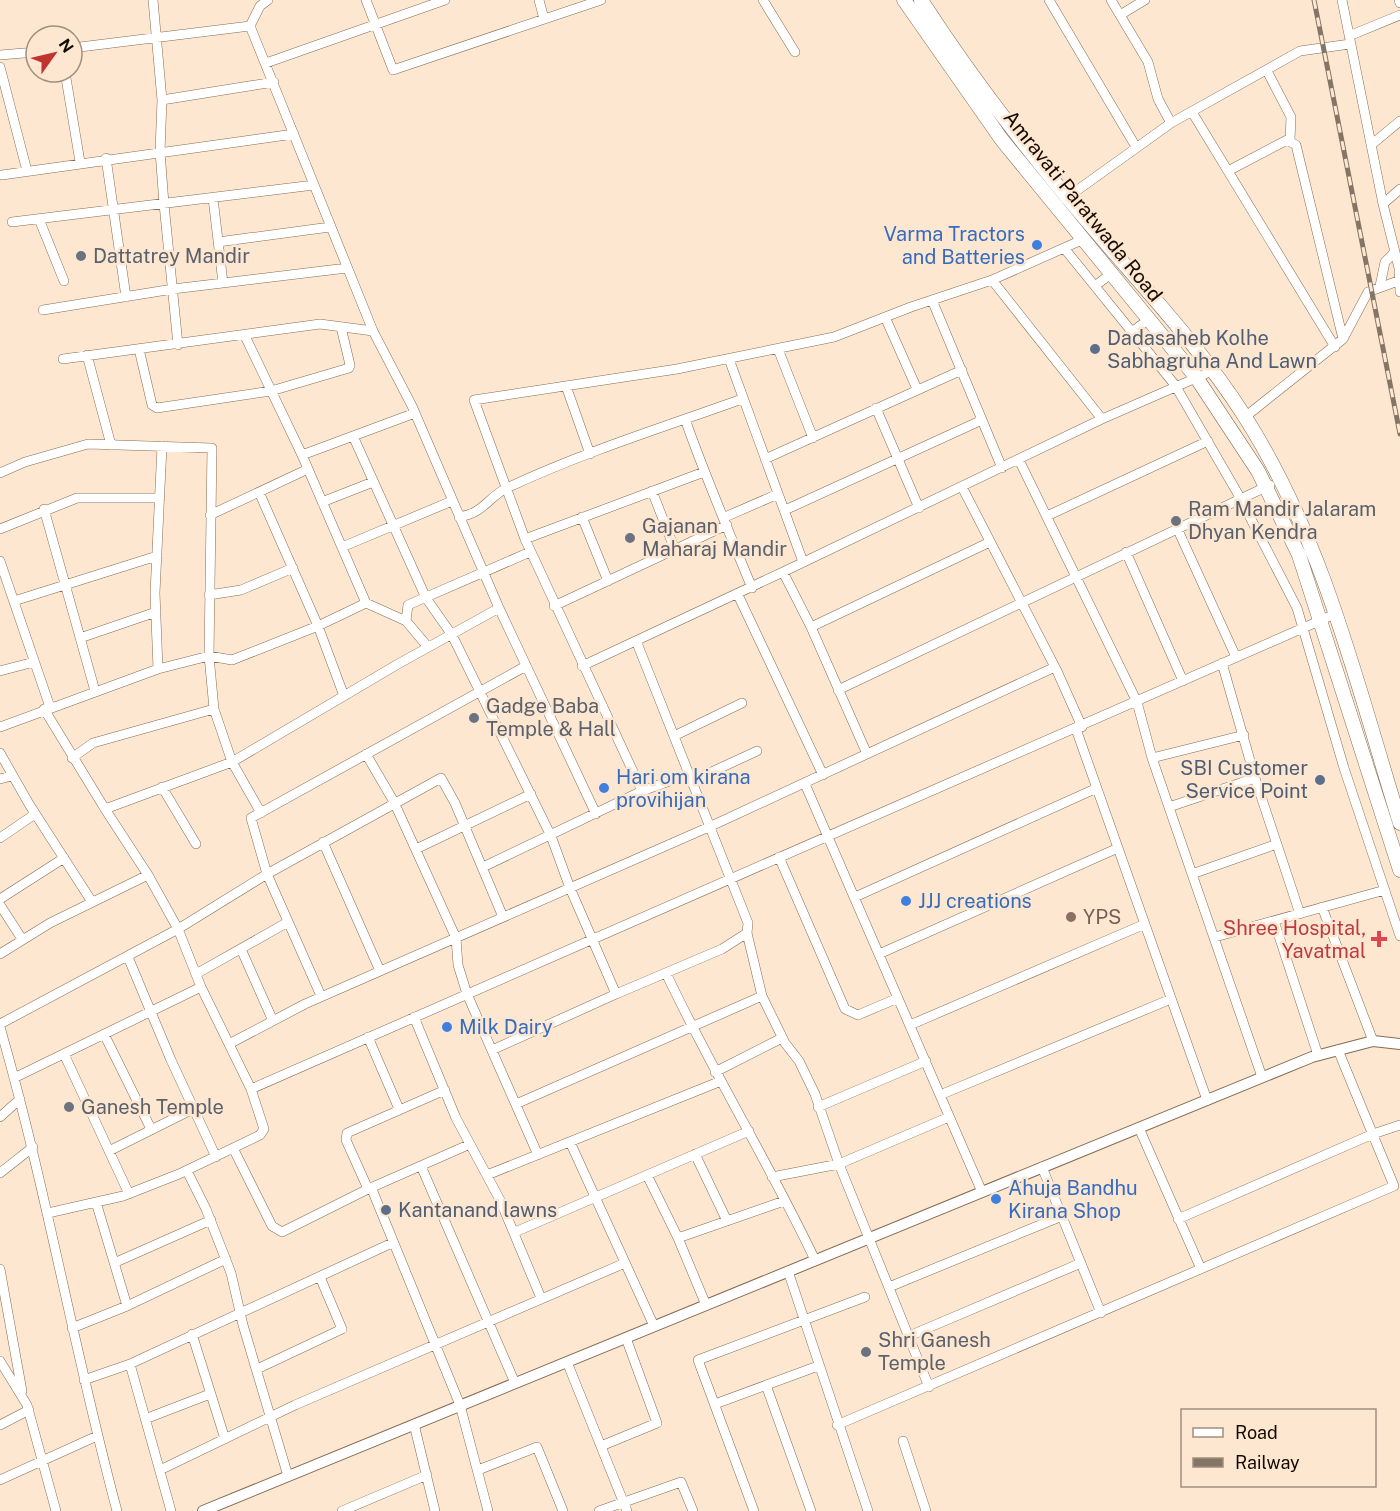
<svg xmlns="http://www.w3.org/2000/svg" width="1400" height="1511" font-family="'Public Sans',sans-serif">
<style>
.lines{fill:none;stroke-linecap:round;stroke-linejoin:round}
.minor-casing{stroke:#856c53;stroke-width:10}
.tertiary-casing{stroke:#856c53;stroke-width:12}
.primary-casing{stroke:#856c53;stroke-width:15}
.minor{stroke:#fff;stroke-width:9}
.tertiary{stroke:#fff;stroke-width:10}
.primary{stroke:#fff;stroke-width:14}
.rail-casing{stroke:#857566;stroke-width:5}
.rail{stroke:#fee7d0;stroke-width:3;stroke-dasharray:9;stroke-linecap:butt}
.shop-dot{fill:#3f7fe0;stroke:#fee7d0;stroke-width:2}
.worship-dot{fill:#6b7280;stroke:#fee7d0;stroke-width:2}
.service-dot{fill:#5c6f8a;stroke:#fee7d0;stroke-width:2}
.education-dot{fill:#8d6e63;stroke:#fee7d0;stroke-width:2}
.health-dot{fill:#e0444e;stroke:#fee7d0;stroke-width:2}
.labels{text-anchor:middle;stroke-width:5;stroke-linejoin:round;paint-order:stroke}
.street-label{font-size:20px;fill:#140a03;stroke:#fee7d0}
.shop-label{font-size:20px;fill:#366cbe;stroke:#fee7d0;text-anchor:start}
.worship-label{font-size:20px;fill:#5b616d;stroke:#fee7d0;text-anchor:start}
.service-label{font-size:20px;fill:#4e5e75;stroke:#fee7d0;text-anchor:start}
.education-label{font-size:20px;fill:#785e54;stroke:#fee7d0;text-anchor:start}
.health-label{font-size:20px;fill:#be3a42;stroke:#fee7d0;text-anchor:end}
</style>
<rect width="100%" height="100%" fill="#fee7d0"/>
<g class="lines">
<defs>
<path id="minor" d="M153,0L162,100L160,151L164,204L178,345
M366,0L393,70L601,0
M539,0L544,19
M763,0L795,52
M1049,0L1136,147
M1111,0L1148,62L1158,99L1171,123
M1342,0L1383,204L1399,268L1400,292
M1399,0L1400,3
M1120,15L1145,0
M1349,36L1400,15
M72,48L250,26
M0,55L36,52
M266,63L445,0
M0,67L27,171
M1267,71L1291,117L1290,140
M65,72L80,162
M162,100L274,82
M1192,112L1335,347
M1371,145L1400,121
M106,158L126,297
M1228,171L1287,140L1296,145L1343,339
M2,175L294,134
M213,198L223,283
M1065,199L1171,123L1300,51L1350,44
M1383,204L1400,189
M39,219L64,281
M12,222L314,185
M218,242L330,227
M1064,248L1175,385L1238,494L1297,608L1344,768L1400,936
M992,280L1102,419
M1095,286L1112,273
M1380,286L1385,262L1395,252
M932,300L1002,468
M43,310L173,289L347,268
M885,317L917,389
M1132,332L1149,319
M245,336L302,455L366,603
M139,349L152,405L157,408L271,391L349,368L350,365L341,327
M778,349L813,438
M87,355L111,445
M63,359L320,324L373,331
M729,359L803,562
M566,386L590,454
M876,408L919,508
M1245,417L1343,339L1368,292L1398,281
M685,419C705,476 729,532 752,588
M353,436L426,598L452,635L551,836L570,888L616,994
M302,455L415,413
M765,459L962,370
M1019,460L1137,702L1152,758L1262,1077
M0,473L25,462L88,444L212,448L209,656L214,709L232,762L261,813
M962,487L1057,671L1082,727
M652,491L675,550
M259,492L318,626L344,696
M322,502L373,482
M44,509L95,691
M785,510L982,420
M210,515L308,469
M1047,516L1208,441
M459,517C485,513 488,496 509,487C584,452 664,427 742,399
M582,517L608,581
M725,517L778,494
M1177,528L1236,657
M0,529L77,498H160
M525,539L704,472
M342,547L452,501
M1126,552L1183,681
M0,561L50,707
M209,595L241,590L293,568
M738,595L823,775
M14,601L157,556
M554,606L727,525
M499,608L596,814
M406,621L428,647
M811,627L990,542
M80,638L156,612
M1222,663L1255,778L1300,914
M582,666L783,572
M158,669L155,593L162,446
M0,671L34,662
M838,690L1270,485
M44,709L105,809
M0,727L158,669L209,656L232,660L318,626L366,603L406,621L408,605L530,552
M1076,729L1207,1100
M674,736L742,703
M0,753L29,804L92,902
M366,754L394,802L456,938L458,965L467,994L538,1155
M867,754L811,627L783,572L1102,419L1212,371
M72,758L93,743L214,709
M1152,758L1244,735
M0,779L12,776
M692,781L757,751
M805,784L982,1192
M162,787L196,844
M642,791L525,539L474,400L677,369L834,337L911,307L992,280L1084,239
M1169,807L1255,778
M0,838L35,814
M323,842L380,971
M416,849L531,794
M779,857L845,1009L858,1015L898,998
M483,867L642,791L689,774
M1192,874L1277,844
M855,897L1097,788
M0,899L64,858
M0,905L22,939
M1322,907L1373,1041
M1274,921L1318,1055
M747,933L762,996L785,1043L799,1061L815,1094L839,1164L929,1387
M1215,937L1385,890
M241,949L273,1021
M0,954L50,923L148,875
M879,954L1118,848
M128,957L171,1060L216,1157
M666,973C712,1071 769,1163 815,1260
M196,974L288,922
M321,996L267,874L251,818L526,666
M414,1017L456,1118L500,1200L541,1298
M0,1024L178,929L148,875L105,809L232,762L398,664L499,608L412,406L373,331L250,26L260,6L268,0
M910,1025L1145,924
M0,1027C46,1187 74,1351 117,1511
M104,1034L151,1129
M368,1037L399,1109
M229,1044L305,1004L709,827L1055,667
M492,1050L616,994L722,949L747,933L748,923L637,643
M64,1054L129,1194
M715,1072L782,1038
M14,1078L201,987
M251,1089L1335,614
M940,1095L1171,999
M516,1104L762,996
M818,1107L926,1061
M0,1117L20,1099
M1139,1128L1201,1269
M570,1142L654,1326
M233,1148L272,1226L282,1232L368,1189L468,1145
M109,1151L193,1109
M695,1154L727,1221
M421,1166L515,1383
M1042,1167L1101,1313
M187,1171L206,1209L231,1273L243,1325L288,1476
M0,1173L33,1147
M487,1175L721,1081
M647,1175L678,1238L706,1305
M772,1177L839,1164L949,1117
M371,1187L460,1405L488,1511
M368,1189L346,1140L347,1133L445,1090
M96,1202L127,1306
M48,1213L123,1196L179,1174L260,1135L264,1129L251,1089L201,987L178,929L267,874L441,778L455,803L503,917
M1178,1219L1373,1134L1400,1125
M515,1232L749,1131
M678,1238L784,1201
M114,1263L211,1220
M0,1269L22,1391
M788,1271L868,1511
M889,1287L1062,1216
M72,1328L127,1306L226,1259
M192,1334L225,1439
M909,1336L1081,1263
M0,1361L27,1405L56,1511
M567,1362L627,1511
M130,1364L171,1511
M257,1369L342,1329L320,1277
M84,1380L130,1364L392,1243
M766,1385L811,1511
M715,1404L818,1366
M145,1419L210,1394
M414,1424L435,1511
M0,1425L29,1410
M837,1425L1394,1186L1338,1050
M903,1441L926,1511
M601,1446L657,1423L626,1338
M160,1470L295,1405L625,1263
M478,1470L537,1447L563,1511
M0,1480L97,1436
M342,1511L427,1475
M599,1511L681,1482L693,1511
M754,1511L698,1360L865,1297"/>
<path id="tertiary" d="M203,1511L1312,1057L1373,1041L1400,1044"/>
<path id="primary" d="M904,0L1002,140L1196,377L1258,471L1299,555L1400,870
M921,0C973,81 1031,155 1093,228C1145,289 1202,349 1245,417C1324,541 1357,685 1400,823"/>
</defs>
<!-- minor casing -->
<use href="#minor" class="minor-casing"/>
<!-- tertiary casing -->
<use href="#tertiary" class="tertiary-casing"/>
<!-- primary casing -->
<use href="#primary" class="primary-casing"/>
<!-- minor -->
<use href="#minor" class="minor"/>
<!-- tertiary -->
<use href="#tertiary" class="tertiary"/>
<!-- primary -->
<use href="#primary" class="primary"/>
<defs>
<path id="rail" d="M1314,0L1400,434"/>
</defs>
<!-- rail casing -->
<use href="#rail" class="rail-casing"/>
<!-- rail -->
<use href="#rail" class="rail"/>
</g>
<!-- markers -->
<g class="shop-dot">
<circle cx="1037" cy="245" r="6"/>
<circle cx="604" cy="788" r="6"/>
<circle cx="906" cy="901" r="6"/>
<circle cx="447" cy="1027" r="6"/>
<circle cx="996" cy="1199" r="6"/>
</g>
<g class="worship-dot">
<circle cx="81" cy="256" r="6"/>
<circle cx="1176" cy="521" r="6"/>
<circle cx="630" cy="538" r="6"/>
<circle cx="474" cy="718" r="6"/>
<circle cx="69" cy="1107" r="6"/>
<circle cx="866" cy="1352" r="6"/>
</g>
<g class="service-dot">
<circle cx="1095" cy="349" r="6"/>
<circle cx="1320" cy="780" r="6"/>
<circle cx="386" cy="1210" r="6"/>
</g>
<circle class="education-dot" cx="1071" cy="917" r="6"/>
<path class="health-dot" d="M1376 930h6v6h6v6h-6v6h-6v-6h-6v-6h6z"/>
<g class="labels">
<!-- street labels -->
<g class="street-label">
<text transform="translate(1083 206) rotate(51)" y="7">Amravati Paratwada Road</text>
</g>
<!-- shop labels -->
<g class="shop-label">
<text x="1025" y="241" text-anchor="end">Varma Tractors<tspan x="1025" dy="23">and Batteries</tspan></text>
<text x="616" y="784">Hari om kirana<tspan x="616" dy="23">provihijan</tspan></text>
<text x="918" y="908">JJJ creations</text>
<text x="459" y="1034">Milk Dairy</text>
<text x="1008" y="1195">Ahuja Bandhu<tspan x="1008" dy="23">Kirana Shop</tspan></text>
</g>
<!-- worship labels -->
<g class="worship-label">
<text x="93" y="263">Dattatrey Mandir</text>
<text x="1188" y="516">Ram Mandir Jalaram<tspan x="1188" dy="23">Dhyan Kendra</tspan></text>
<text x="642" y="533">Gajanan<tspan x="642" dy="23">Maharaj Mandir</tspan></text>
<text x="486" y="713">Gadge Baba<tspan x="486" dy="23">Temple &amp; Hall</tspan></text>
<text x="81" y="1114">Ganesh Temple</text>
<text x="878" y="1347">Shri Ganesh<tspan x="878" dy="23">Temple</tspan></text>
</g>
<!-- service labels -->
<g class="service-label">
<text x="1107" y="345">Dadasaheb Kolhe<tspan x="1107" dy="23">Sabhagruha And Lawn</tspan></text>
<text x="1308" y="775" text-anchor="end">SBI Customer<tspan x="1308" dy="23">Service Point</tspan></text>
<text x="398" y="1217">Kantanand lawns</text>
</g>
<!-- education labels -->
<g class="education-label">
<text x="1083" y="924">YPS</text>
</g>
<!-- health labels -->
<g class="health-label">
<text x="1366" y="935">Shree Hospital,<tspan x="1366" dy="23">Yavatmal</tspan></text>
</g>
</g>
<!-- legend -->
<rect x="1181" y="1409" width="195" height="78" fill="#fee7d0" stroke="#a08f7e" stroke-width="1.5"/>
<rect x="1193" y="1428" width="30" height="9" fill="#ffffff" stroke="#a08f7e" stroke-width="1.5"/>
<text x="1235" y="1439" font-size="18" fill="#140a03">Road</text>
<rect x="1193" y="1458" width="30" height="9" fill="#857566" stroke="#a08f7e" stroke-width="1.5"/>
<text x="1235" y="1469" font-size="18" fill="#140a03">Railway</text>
<!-- north arrow -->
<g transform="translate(54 54) rotate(56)"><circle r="28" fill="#fee7d0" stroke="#a08f7e" stroke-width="1.5"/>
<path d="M0-4.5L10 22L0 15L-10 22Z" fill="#c1332f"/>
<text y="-9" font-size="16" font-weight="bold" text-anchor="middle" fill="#140a03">N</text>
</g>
</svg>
